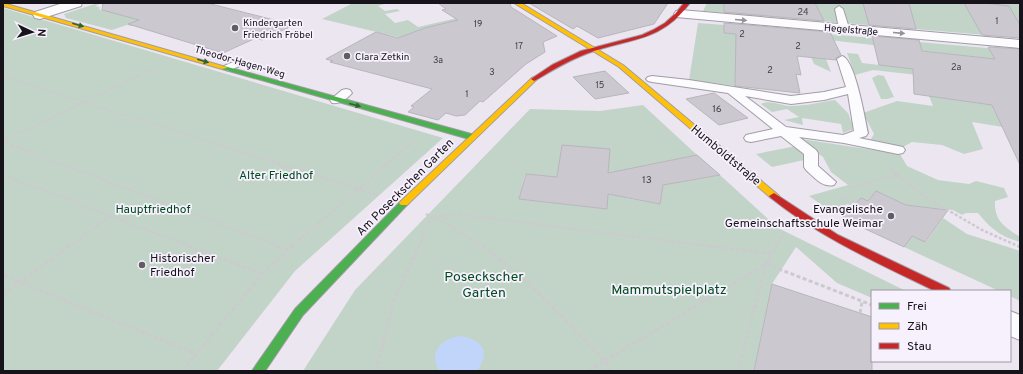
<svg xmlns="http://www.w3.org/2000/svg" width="1023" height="374" font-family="Overpass,sans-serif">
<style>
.green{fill:#c2d4c8;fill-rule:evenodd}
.water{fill:#c1d5fa}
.building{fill:#ccc8d0;stroke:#b9b5bd}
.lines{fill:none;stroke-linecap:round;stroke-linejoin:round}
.lane-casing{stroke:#a29da6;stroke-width:2}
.street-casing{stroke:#a29da6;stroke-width:2}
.fast-casing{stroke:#a29da6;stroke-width:2}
.slow-casing{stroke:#a29da6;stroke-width:2}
.jam-casing{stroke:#a29da6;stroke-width:2}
.path-far3{stroke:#cccace;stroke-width:1.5;stroke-dasharray:2 1.5;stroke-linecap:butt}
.path-far2{stroke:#cccace;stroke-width:2;stroke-dasharray:2.5 1.5;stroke-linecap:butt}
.path-far1{stroke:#cccace;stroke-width:2.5;stroke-dasharray:3 2;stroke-linecap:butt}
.path{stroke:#cccace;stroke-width:3;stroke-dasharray:4 2.5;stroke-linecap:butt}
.lane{fill:#fcfbfd;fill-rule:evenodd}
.street{fill:#fcfbfd;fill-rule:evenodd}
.fast{fill:#4caf50;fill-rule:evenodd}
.slow{fill:#ffc107;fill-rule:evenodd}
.jam{fill:#c62828;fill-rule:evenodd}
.oneway{fill:#959397}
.oneway2{fill:#326135}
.poi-dot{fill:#625d65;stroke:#f7f1fd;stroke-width:1.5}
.labels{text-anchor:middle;stroke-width:3.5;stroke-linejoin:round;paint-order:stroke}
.far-number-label{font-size:9px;fill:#444048}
.far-poi-label{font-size:10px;fill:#17131a;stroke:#f7f1fd;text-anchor:start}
.far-street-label{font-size:10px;fill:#17131a;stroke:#f7f1fd}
.number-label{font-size:10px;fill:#444048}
.street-label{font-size:12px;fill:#17131a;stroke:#f7f1fd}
.park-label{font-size:12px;fill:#004c1f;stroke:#f7f1fd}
.poi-label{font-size:12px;fill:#17131a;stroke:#f7f1fd;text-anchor:end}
.near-park-label{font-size:14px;fill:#004c1f;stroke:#f7f1fd}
</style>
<rect width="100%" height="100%" fill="#ece6f1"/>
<!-- green -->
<path class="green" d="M192,3L132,26L127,25L112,30L66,18L64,14L95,4L99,5L95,6L101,8L98,9L105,11L112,9Z
M347,3H387L378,6L385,11L397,9L400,11L385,14L395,23L408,20L418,27L501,8L440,30L432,26L409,34L423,43L322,19L351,4Z
M707,3H1018L1020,6V38L703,11Z
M3,8L443,138L295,271L217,371H3Z
M698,23L724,25V33L743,35L737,86L689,80Z
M827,34L1020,51V62L829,40Z
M847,53L858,54L862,63L922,70L926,76L873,70L855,75Z
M811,57L826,59L831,72L814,64Z
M878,75L884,76L894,97L887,99H881L872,78Z
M1020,82L1009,128L972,122L983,149L964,154L942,145L912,142L903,147L870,141L874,134L863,113L897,101L933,106L929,96Z
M835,100L848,113L854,129L843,133L841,124L802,118L803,125L784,120L799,117L787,109L772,112L761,104C769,99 782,106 791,106C806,106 821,102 835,100Z
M643,105L697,155L634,168L626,198L659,204L665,177L681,174L687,181L720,175L778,228L906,291H872V298L837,283L796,247L772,284L754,371H303L355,290L530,109L600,111ZM525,174L609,183L606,209L519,199Z
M801,139L900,154L907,166L938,180L969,184L976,181L1004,188L1008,197L995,201C994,221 1005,227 1020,237V242C1000,236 991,229 978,213H966L962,215L953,210L906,205L876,191L868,201L861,198L853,206L847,204L836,215L809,196L848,185L831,172L823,157L803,143Z
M796,146L805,153L804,160L772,167L756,154Z
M943,218L967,234L1020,251V301L1010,296V291H999L904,247L912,236L926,242Z"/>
<!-- water -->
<path class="water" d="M460,336C482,339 491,352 477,371H440C427,353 442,338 460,336Z"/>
<!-- building -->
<path class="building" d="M103,3H207L294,25L262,40L256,38L223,53L128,24L139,20L102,10Z
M438,3H510L511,7L557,36L543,42L545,52L526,64L483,102L480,101L465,115L456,116L446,113L438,120L408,112L414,107L411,106L432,89L330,62L333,61L326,59L376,32L398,38L425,28L458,20L442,10L446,9Z
M529,3H668L654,24L598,38L577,26L573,29Z
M724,3H815L824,21L724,12Z
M863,3H909L916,29L869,25Z
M964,3H984L1009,6L1020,25V38L982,35Z
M724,23L830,32L841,55L836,58V60L797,56L801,75L796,74L800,93L735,86L736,34L724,33Z
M872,36L919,40L922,51L995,59L988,47L1020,49V165L992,105L914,94L913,69L879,65Z
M605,71L629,93L595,99L573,77Z
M714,93L748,118L719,125L686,99Z
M562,145L610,149L608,173L697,155L720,175L663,185L660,204L608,194L607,209L519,199L526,174L557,177Z
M876,191L906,205L948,210L925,242L912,236L904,247L842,218L861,198L868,201Z
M772,284L872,317V371H754Z"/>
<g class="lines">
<defs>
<path id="lane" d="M839,6L843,9L849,28L847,30L844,31L839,28L835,9Z
M842,56C855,59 865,119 868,133L866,136L859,138L903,147L905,150L903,153L898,154L844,143L799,137L816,150L818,153V166L836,182L834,185C822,188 814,177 806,170L804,167V154L781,136L751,142L746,141L744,138L746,135L773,129L728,93L652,82L648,81L646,79L648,77L652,76L689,80L791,96L824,92L846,87L837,59ZM848,94L854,131L843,135L786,127L745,96L791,104L824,100Z
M240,59L245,62L244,64L228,71L223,68L224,66Z
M346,89L350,90L352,93C347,99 340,104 332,103L330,100L342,90Z"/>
<path id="street" d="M63,3H82L81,6L40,19L35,18L33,15L35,12Z
M681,10L1020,40V48L676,17L674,14L676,11Z
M1010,311L1020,315V340L1010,336Z"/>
<path id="fast" d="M224,66L475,135L476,137L472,139H469L222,69L221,68Z
M404,200L409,203L407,205L303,315L265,371H252L295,309L401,201Z"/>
<path id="slow" d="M3,3L226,67L227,68L222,69L3,6Z
M514,3H521L623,65L777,194L779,196L777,198H771L619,67Z
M534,77L537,79L536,80L407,205H401L399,203L401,201L532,78Z"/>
<path id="jam" d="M684,3H690C661,41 634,38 594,51C573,58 554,69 536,80L534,81L531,79L552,65L581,51L642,35L653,30L665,23L675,14Z
M774,193L838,235L949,288L951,291H935C878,263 821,238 771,198L769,196Z"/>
</defs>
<!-- lane casing -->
<use href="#lane" class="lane-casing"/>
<!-- street casing -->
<use href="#street" class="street-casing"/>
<!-- fast casing -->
<use href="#fast" class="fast-casing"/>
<!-- slow casing -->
<use href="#slow" class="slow-casing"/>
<!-- jam casing -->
<use href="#jam" class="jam-casing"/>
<!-- path-far3 -->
<path class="path-far3" d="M3,60L11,49L30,31"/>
<!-- path-far2 -->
<path class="path-far2" d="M3,76L223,146
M3,141L155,68
M3,142L13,146
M408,146L412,142"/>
<!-- path-far1 -->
<path class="path-far1" d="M11,145L281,247
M220,145L378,195
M3,175L192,247
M897,175L927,198L982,230L1020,247
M849,188L897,175L891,168
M842,196L857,203
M426,214L452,227L484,247
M68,247L110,216
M291,247L409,145
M418,247L432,217L456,214L718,247
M775,247L784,232"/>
<!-- path -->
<path class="path" d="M278,246L288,250L292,246
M483,246C528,280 566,321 605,362L611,371
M710,246L771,254
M1018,246L1020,247
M262,274L288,250
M3,275L196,354
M3,295L69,246
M860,313L862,302
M182,371L262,274L190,246
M376,371L393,303L419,246
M588,371L766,264L872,305
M738,371L766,264L776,246"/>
<!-- lane -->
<use href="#lane" class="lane"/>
<!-- street -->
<use href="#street" class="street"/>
<!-- fast -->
<use href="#fast" class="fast"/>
<!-- slow -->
<use href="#slow" class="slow"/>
<!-- jam -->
<use href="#jam" class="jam"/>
</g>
<!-- one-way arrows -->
<defs><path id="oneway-solid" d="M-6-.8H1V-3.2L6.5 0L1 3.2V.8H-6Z"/></defs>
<g class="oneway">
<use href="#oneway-solid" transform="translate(741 20) rotate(5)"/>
<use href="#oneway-solid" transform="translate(899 33) rotate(5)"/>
</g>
<g class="oneway2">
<use href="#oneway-solid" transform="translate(78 25) rotate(16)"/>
<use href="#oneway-solid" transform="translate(203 61) rotate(16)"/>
<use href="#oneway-solid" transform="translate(355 105) rotate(15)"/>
</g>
<!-- markers -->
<g class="poi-dot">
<circle cx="235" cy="28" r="4"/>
<circle cx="347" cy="56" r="4"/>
<circle cx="891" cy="216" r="4"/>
<circle cx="142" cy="265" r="4"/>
</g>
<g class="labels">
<!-- far-number labels -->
<g class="far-number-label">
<text x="803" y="15">24</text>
<text x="997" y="24">1</text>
<text x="478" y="27">19</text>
<text x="742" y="37">2</text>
<text x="519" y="49">17</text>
<text x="798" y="49">2</text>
<text x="438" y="63">3a</text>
<text x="956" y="70">2a</text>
<text x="770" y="73">2</text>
<text x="492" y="75">3</text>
<text x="600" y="88">15</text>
<text x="467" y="97">1</text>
</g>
<!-- far-poi labels -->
<g class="far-poi-label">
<text x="243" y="26">Kindergarten<tspan x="243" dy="12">Friedrich Fröbel</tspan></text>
<text x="355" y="60">Clara Zetkin</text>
</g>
<!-- far-street labels -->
<g class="far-street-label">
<text transform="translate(851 29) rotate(5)" y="4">Hegelstraße</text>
<text transform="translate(240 61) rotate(16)" y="4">Theodor-Hagen-Weg</text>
</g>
<!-- number labels -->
<g class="number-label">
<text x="717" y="112">16</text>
<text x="647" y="183">13</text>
</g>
<!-- street labels -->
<g class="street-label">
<text transform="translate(726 155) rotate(40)" y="4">Humboldtstraße</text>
<text transform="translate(405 187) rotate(-45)" y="4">Am Poseckschen Garten</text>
</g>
<!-- park labels -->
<g class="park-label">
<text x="276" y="179">Alter Friedhof</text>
<text x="153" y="213">Hauptfriedhof</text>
</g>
<!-- poi labels -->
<g class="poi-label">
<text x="883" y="213">Evangelische<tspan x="883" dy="14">Gemeinschaftsschule Weimar</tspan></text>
<text x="150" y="262" text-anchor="start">Historischer<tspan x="150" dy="14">Friedhof</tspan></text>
</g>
<!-- near-park labels -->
<g class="near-park-label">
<text x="484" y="281">Poseckscher<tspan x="484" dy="16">Garten</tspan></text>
<text x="669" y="294">Mammutspielplatz</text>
</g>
</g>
<!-- border -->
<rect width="1023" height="374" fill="none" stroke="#17131a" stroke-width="8"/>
<!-- legend -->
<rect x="871" y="290" width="140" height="72" fill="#f7f1fd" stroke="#9d98a2"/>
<rect x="879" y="303" width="20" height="6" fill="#4caf50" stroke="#9d98a2"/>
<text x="907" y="310" font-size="12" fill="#17131a">Frei</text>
<rect x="879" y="323" width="20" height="6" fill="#ffc107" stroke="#9d98a2"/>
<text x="907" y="330" font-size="12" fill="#17131a">Zäh</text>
<rect x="879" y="343" width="20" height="6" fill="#c62828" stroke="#9d98a2"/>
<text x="907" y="350" font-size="12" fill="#17131a">Stau</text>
<!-- north arrow -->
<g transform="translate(32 32) rotate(94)" stroke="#f7f1fd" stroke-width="3" paint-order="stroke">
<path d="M0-3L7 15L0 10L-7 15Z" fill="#17131a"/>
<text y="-6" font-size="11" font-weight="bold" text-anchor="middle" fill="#17131a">N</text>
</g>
</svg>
